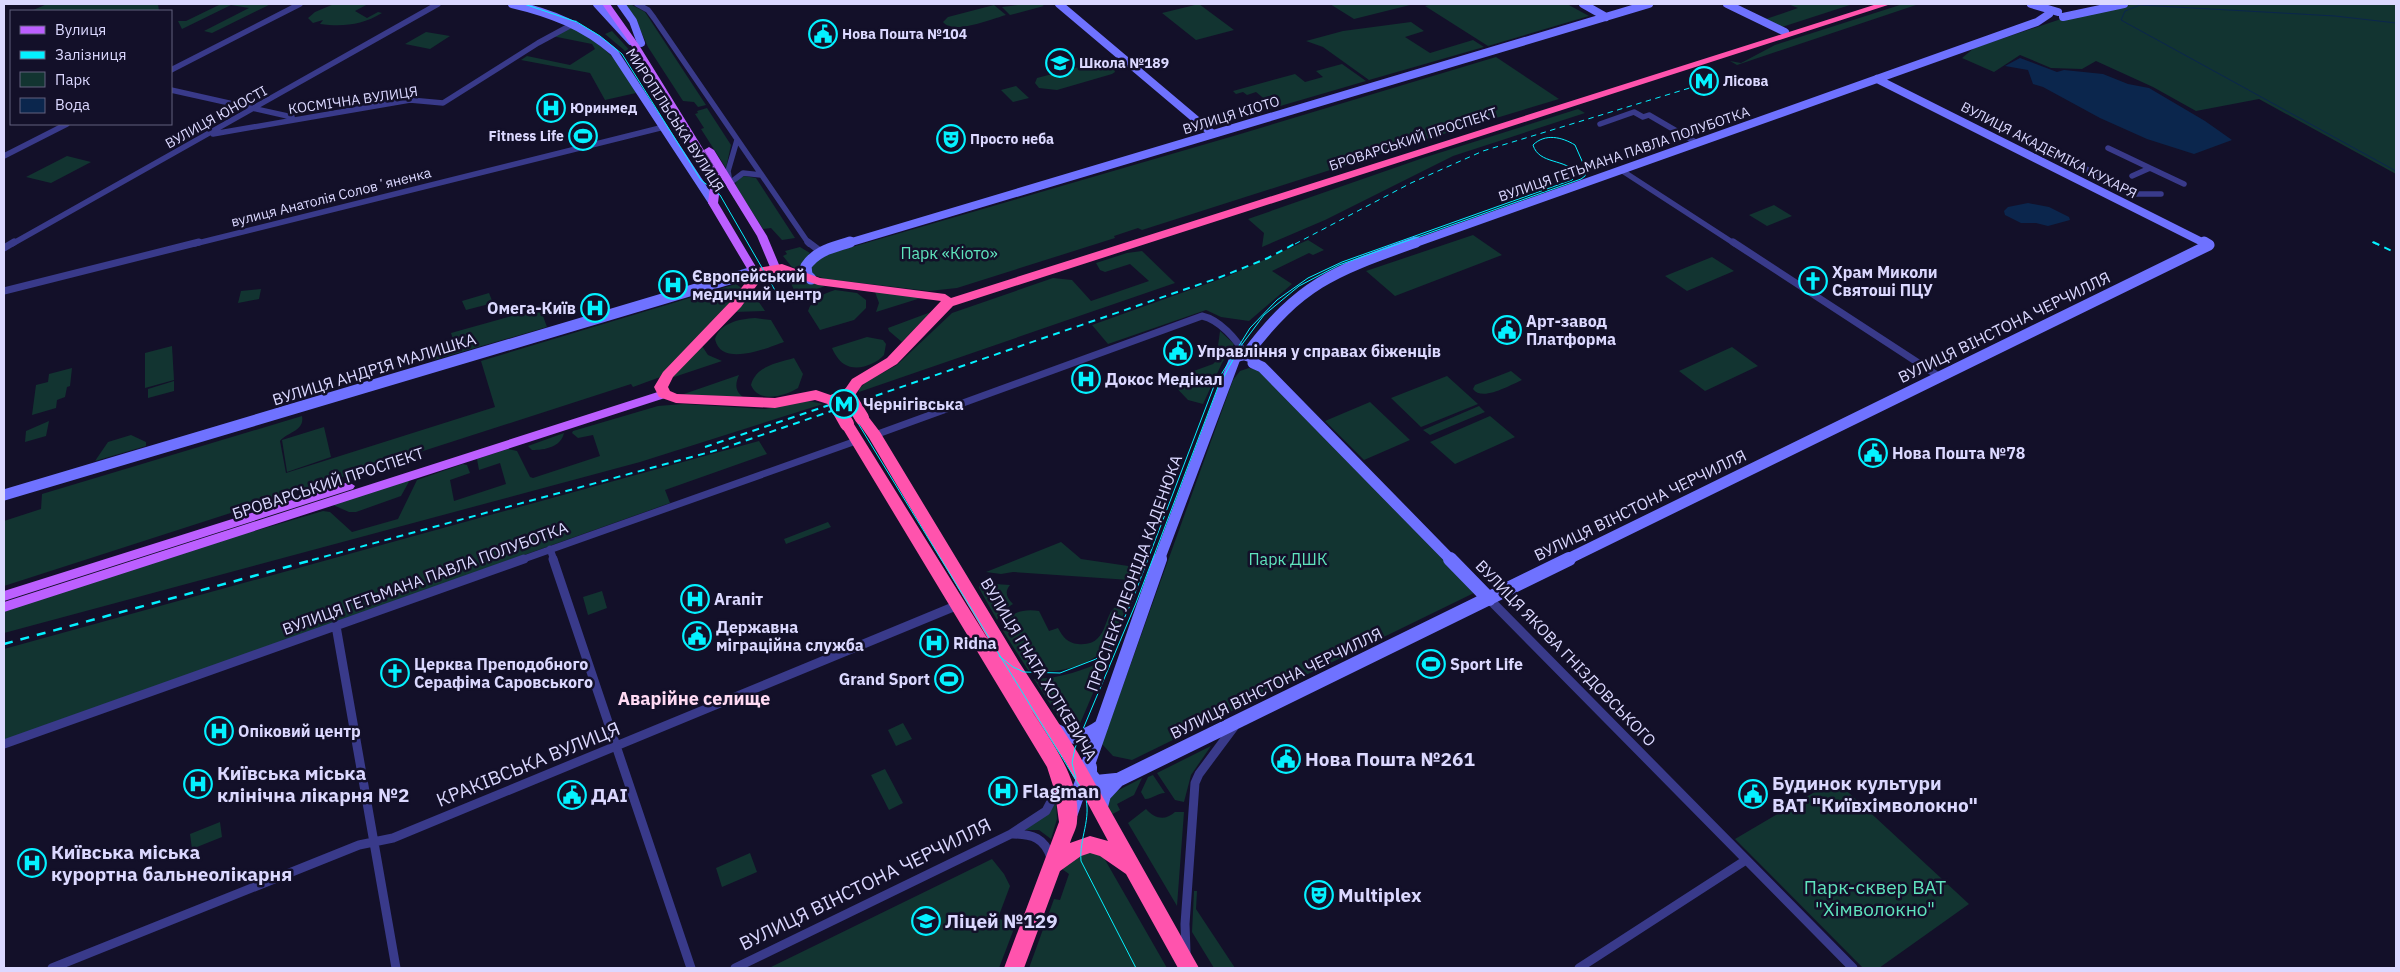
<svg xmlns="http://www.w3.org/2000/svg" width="2400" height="972" font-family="'IBM Plex Sans',sans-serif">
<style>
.green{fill:#123431}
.water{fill:#0b264d}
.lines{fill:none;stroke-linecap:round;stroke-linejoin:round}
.stream{stroke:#0b264d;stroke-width:1}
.street-far2{stroke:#393a8a;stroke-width:5.5}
.street-far1{stroke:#393a8a;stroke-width:7}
.street{stroke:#393a8a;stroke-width:9}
.secondary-far2{stroke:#6f72ff;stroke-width:8}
.secondary-far1{stroke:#6f72ff;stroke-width:11}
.secondary{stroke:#6f72ff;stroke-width:14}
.primary{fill:#bc5fff;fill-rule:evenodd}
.highway{fill:#ff53ad;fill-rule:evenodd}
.tram{stroke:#04f1ff;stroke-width:1}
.rail-far2{stroke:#04f1ff;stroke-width:1;stroke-dasharray:5.5 4.5;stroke-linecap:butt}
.rail-far1{stroke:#04f1ff;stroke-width:2;stroke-dasharray:7 5.5;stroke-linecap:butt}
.rail{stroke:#04f1ff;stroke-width:2.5;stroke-dasharray:9 8;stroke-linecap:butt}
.highway-bridge{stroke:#ff53ad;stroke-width:14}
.labels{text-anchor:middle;stroke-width:5;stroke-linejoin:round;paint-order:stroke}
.far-poi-label{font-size:14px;font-weight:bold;fill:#dbd8ff;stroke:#131029;text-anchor:start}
.far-street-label{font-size:14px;fill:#dbd8ff;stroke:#131029}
.park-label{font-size:16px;fill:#5fe4bd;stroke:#131029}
.poi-label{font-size:16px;font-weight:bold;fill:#dbd8ff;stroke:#131029;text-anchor:start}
.street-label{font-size:16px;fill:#dbd8ff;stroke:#131029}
.neighbourhood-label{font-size:18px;font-weight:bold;fill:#ffdaf3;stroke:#131029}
.near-poi-label{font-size:19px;font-weight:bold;fill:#dbd8ff;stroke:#131029;text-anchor:start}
.near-street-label{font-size:19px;fill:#dbd8ff;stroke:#131029}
.near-park-label{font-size:19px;fill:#5fe4bd;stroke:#131029}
</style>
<rect width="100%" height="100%" fill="#131029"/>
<!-- green -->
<path class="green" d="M47,4H158L159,11H31Z
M221,4H271L212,33L204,31L249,8L231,5L182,29L178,21H186Z
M334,4H368L355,11L367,18L378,12L382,13C362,25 343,27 320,24L323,20L313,23L308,18L315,12Z
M624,4H630L645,12L706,105L698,107L694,102L683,101L648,47L634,16Z
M1025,4H1041L1044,6L1010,15L1002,7Z
M1199,4L1234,30L1196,40L1162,13Z
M1330,4H1409L1410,5L1354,19Z
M1432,4H1567L1589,16L1488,46L1425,6Z
M1788,4H1853L1782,27L1766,19L1798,8Z
M1903,4H1919L1737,65L1730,61L1741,63L1775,45Z
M2134,4H2396V174L2259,99L2196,111L2153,87L2096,61L2082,69L2051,68L2020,55L1994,72L1962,58L1974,48L2061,19Z
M994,5L1006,15C992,19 953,35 943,22L948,17Z
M1411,22L1424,31L1405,37L1430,53L1473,40L1484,47L1369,80L1323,47L1306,41L1343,31Z
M572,25C600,44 622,60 636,93L605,100L590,73L521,60L527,56L570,65L595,49L592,44L552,36Z
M612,31L634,55L648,79L645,80L624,50L605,34Z
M426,32L450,36L430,49L405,44Z
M1496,57L1559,99L1427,139L1142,230L1138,228L1114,236L1115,238L957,288L929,291L826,279L813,275L810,271L811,262L821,256L1237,135Z
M1098,62L1113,66L1115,72L1112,74L1057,90L1039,88L1035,83L1037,78Z
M1342,64L1366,81L1267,110L1258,104L1267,101L1256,92L1247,95L1243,92L1236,94L1233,91L1295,74L1305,82L1323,77L1316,71Z
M1016,86L1029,98L1013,102L1001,90Z
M707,108L731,145L726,168L701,129L704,128L695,114L698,113L697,111Z
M1578,109L1585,113L1453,156L1325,220L1262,247L1264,233L1248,219L1423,158Z
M67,156L91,162L51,183L26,177Z
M744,176L756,178L795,238L782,240L771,228L763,229L735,185L738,178Z
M1774,205L1792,216L1767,226L1749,215Z
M1473,235L1502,255L1395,296L1366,271Z
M1308,240L1324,250L1313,255L1309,253L1272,271L1292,284L1249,321L1221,317L1206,310L1108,344L1092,325L1226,277Z
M800,247L810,253L802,264L801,272L791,266L783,256L787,254L785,251Z
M1142,251L1175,283L859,392V389L866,382L897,365L952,313L1053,278L1072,280L1091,301L1149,281L1130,264L1105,272L1100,270L1096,263L1127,253Z
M1712,257L1734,271L1687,291L1665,276Z
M786,272L802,280L825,286L812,291L799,301Z
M736,284L743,289L663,376L633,387L631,384L4,586V521L41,509L42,494L302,416C305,431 287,432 280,441L286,473L495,407L481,361Z
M261,289L259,299L238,303L241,291Z
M835,290L857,293L866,300V308L854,320L820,330L808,311C812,298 823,294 835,290Z
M877,291L924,297L876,312L879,303L875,292Z
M752,292L765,311L733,312Z
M489,293L493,303L466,310L462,301Z
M540,308L547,327L434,360L432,352L455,345L451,333Z
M931,312L902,342L889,331L888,328Z
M755,318L771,320L784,342C767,348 721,368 715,339C720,323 739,319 755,318Z
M1220,331L1234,344L1222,363L1203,404L1188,400L1169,380L1213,364L1216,361Z
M867,337L883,340L886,344L884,355C875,365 856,372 844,364C839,361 834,353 832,348Z
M172,346L174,380L145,388V353Z
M702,346L708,355L722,361L671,378Z
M1732,347L1758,366L1705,391L1679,371Z
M794,358L803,374L798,388C785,396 759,404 751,385C756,366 777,363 794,358Z
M72,368L70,386L67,387L65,397L57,400L56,408L32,415L36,385L48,382L49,374Z
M1249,368L1259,370L1478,591L1132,760L1113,756L1102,744L1233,380L1240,371Z
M1511,371L1522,380C1510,385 1482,402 1473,389L1475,385Z
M739,375C735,384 735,391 743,397L681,395Z
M1447,376L1478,404L1421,427L1391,398Z
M174,381V391L148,398V389Z
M809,401L823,404L640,462L4,633V611L244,532L255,531L323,511L330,512L352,532L398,519L417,480L463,464L467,465L470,473L450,480L454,501L506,484L500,463L479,470L477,459L508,449L517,451L530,477L533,478L600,456L593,435L578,438L572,433L573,431L658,406L683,404L765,409Z
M1370,402L1410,440L1364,460L1325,421Z
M1479,406L1485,412L1430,435L1423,430Z
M1490,416L1515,437L1455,464L1430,442Z
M49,421L46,436L25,442L26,431Z
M324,427L331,457L287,472L282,440Z
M564,433C561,447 545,450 532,450L528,446Z
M131,435L146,442V446L95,461L108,442Z
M759,441L767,454L665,490L670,503L4,740V649Z
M411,478L401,496L356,512H349L331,504Z
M828,522L831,527L786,544L784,539Z
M1061,542L1081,559L1135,567L1130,580L1013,572L1001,574L986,572Z
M979,583L1010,585C1004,592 1007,598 1013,604L1002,611L997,620L979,588Z
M602,591L607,608L588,615L583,597Z
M1120,605L1127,606C1121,619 1117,634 1108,646C1092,666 1052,676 1028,670L1003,631C1005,613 1023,608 1039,611L1049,631L1058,628C1063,637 1067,643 1078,644C1112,647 1101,609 1120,605Z
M1108,658L1076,733L1061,721L1034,679C1061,678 1084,671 1108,658Z
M903,723L912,739L896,746L888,730Z
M1211,746L1191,775L1184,802L1175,800L1157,773Z
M885,769L903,803L889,810L871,775Z
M1153,775L1165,793C1157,793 1153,799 1145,799L1141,792L1148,777Z
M1142,778L1134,795L1117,804L1120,810L1109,816L1105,803L1111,794Z
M1835,780L1969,904L1879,968H1863L1735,839Z
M1056,798L1057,819L1051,839L1039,830H1021C1038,822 1047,814 1056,798Z
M1146,809C1155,819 1165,821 1175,812H1184L1177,906L1128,823Z
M220,822L222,837L192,849L190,834Z
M1091,850L1104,858L1167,968H1029L1054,899L1060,900L1069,874L1062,869L1066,862Z
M750,853L757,872L722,887L716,868Z
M992,859L1004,874L1010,886L998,918L1015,926L999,968H769Z
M1194,891H1197L1196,909L1235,968H1214L1192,932Z"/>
<!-- water -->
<path class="water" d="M2020,58L2057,72L2064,70L2103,74L2128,84L2149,88L2205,121L2232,140L2194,154L2147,139L2100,118L2043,87L2033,84L2028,70L2005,66Z
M2028,203L2049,207L2069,217L2070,220L2048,226L2036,223H2021L2005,215L2004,211L2008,207Z"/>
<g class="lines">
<!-- stream -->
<path class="stream" d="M2396,23L2335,16L2140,5L2125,11L2121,20L2396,171"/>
<!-- street-far2 -->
<path class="street-far2" d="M637,4L648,10L654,18L809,244
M171,70L300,4
M171,90L292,117
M1600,124L1634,112L1643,117L1649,115L1697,143
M213,134L410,100L443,103L538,43L575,23
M2027,140L2137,194H2161
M2108,148L2150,168L2132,176
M4,156L67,124
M2150,168L2184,184
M1621,170L1735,244
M730,183L728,171L737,140
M730,183L743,173L761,175
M12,244L438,4
M194,244L664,127"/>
<!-- street-far1 -->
<path class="street-far1" d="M808,242L820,251
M1733,242L1940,377
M4,248L14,242
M4,291L199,242
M875,435L1202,316C1220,320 1236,339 1245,354
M550,549L554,560
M521,560L856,441"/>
<!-- street -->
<path class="street" d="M553,559L691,968
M1489,599L1853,968
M336,626L396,968
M4,744L524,559
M1013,834C1032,834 1045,838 1051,858
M1186,952L1185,924L1195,783L1199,774L1234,727
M52,968L359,845L393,838L958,605
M735,968L1011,834L1046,811L1058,788
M1579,968L1746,860"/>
<!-- secondary-far2 -->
<path class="secondary-far2" d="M512,4C551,13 584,26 614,52L713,203
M597,4L631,41
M621,4L633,21L641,43
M1059,4L1213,134
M1583,4L1606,17
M1727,4L1785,32
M2031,4L2058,12
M2063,17L2124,4
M1877,79L2206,244
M845,244L1649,4
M1413,244L2037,22L2049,14"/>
<!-- secondary-far1 -->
<path class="secondary-far1" d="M811,279L807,275L806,266C817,250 832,248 850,242
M1247,354C1301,282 1335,271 1416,242
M1253,363L1262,367L1451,560
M4,495L753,272
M1159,560L1235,358C1242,353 1248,355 1254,359L1253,363
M1566,560L2209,245L2204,242"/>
<!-- secondary -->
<path class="secondary" d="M1450,559L1489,599
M1057,731C1073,741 1086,737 1100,727
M1090,767V774L1096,782L1116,780
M1100,810L1104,795L1118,780L1569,559
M1071,813L1160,559"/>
<!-- primary -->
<path class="primary" d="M602,4H610L639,45L721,178L718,203L762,277L761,279H753L752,277L708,203L711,178L631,45Z
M709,147L714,150L767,236L780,267L779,269H771L770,267L757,236L704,150Z
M664,390L670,394L668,397L4,612V602Z
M349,482L355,486L353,489L4,601V591Z"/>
<!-- highway -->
<path class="highway" d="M1877,4H1891L953,306L897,364L862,385L853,398L848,400L841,395L852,379L887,358L941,301L818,285L781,272L765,274L741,307L673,377L668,387L670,391L677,394L775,398L816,390L839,398L841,401L839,404L834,406L815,400L775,408L676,403L659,397L654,387L663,372L731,301L757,268L782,264L820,278L945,294L951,298Z
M862,413L867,415L880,432L1019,662L1078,753L1199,968H1178L1126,874L1100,856L1090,853L1081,856L1060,871L1024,968H1004L1059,822L1055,792L1047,767L840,424L847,419L852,421L994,649L869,438L855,418ZM1030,708L1066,763L1108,841L1090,836L1070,843C1072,836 1077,828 1077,821C1082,780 1050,740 1030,708Z"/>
<!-- tram -->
<path class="tram" d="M524,4L577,22L600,36L622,54L701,180L720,195L776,292
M842,397L1085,795C1092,819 1079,838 1081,861L1136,968
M999,656L1013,667L1024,672L1060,673L1096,659L1113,643L1132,601L1214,386L1250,328L1277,300L1308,278L1342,262L1572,180L1577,174C1566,158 1539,165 1533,145C1545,133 1562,137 1575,145L1586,170L1585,176L1581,179L1339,265L1299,286L1264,315L1240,347L1218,387L1136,603L1075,748L1072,763L1076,778"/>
<!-- rail-far2 -->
<path class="rail-far2" d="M2372,242L2376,244
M1295,244L1411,183L1483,151L1706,83"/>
<!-- rail-far1 -->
<path class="rail-far1" d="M2373,242L2396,253
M705,447L850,398
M312,560L721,449L1218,278L1268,258L1298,242"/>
<!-- rail -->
<path class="rail" d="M4,644L316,559"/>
<!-- highway-bridge -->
<path class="highway-bridge" d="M848,395L862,418
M834,401L847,424"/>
</g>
<!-- icons -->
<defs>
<symbol id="civic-ring" viewBox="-11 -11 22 22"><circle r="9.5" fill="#131029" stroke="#04f1ff" stroke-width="1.5"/><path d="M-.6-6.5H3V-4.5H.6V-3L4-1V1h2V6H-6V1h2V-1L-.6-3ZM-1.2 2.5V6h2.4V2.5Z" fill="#04f1ff"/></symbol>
<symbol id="school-ring" viewBox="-11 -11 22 22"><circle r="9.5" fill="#131029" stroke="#04f1ff" stroke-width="1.5"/><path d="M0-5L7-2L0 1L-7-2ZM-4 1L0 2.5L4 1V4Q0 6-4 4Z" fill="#04f1ff"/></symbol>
<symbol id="metro-ring" viewBox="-11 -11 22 22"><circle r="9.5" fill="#131029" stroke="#04f1ff" stroke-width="1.5"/><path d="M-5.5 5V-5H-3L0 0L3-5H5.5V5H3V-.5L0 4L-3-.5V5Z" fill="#04f1ff"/></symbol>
<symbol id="hospital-ring" viewBox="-11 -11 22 22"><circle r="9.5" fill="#131029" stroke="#04f1ff" stroke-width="1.5"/><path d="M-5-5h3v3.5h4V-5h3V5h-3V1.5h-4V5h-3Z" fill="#04f1ff"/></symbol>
<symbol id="stadium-ring" viewBox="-11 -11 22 22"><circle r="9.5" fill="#131029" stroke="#04f1ff" stroke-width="1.5"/><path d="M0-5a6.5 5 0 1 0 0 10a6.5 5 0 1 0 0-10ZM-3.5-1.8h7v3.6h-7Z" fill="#04f1ff"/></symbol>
<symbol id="theatre-ring" viewBox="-11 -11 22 22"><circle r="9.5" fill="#131029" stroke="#04f1ff" stroke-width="1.5"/><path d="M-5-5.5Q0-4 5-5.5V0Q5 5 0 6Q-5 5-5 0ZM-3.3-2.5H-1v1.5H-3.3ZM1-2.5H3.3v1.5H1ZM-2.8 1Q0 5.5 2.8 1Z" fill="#04f1ff"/></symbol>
<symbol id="church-ring" viewBox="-11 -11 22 22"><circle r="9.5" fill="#131029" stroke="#04f1ff" stroke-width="1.5"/><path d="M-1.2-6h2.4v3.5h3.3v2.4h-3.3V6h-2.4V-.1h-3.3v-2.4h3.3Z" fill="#04f1ff"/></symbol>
</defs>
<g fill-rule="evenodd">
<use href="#civic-ring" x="807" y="18" width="32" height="32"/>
<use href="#school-ring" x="1044" y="47" width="32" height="32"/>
<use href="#metro-ring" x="1688" y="65" width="32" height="32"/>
<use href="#hospital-ring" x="535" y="92" width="32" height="32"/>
<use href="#stadium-ring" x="567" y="120" width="32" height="32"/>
<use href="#theatre-ring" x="935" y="123" width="32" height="32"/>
<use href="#church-ring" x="1797" y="265" width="32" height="32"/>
<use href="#hospital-ring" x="657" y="269" width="32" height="32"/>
<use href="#hospital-ring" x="579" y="292" width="32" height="32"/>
<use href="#civic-ring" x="1491" y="314" width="32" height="32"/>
<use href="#civic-ring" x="1162" y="335" width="32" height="32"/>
<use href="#hospital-ring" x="1070" y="363" width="32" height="32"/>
<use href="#metro-ring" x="828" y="388" width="32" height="32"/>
<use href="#civic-ring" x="1857" y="437" width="32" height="32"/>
<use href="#hospital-ring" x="679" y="583" width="32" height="32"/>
<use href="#civic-ring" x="681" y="620" width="32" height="32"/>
<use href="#hospital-ring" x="918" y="627" width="32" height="32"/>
<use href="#stadium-ring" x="1415" y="648" width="32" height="32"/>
<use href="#church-ring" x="379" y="657" width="32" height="32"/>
<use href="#stadium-ring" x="933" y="663" width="32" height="32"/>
<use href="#hospital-ring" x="203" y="715" width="32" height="32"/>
<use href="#civic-ring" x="1270" y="743" width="32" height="32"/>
<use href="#hospital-ring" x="182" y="768" width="32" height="32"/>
<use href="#hospital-ring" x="987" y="775" width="32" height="32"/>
<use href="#civic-ring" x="1737" y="778" width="32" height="32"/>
<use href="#civic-ring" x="556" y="779" width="32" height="32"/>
<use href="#hospital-ring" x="16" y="847" width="32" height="32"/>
<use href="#theatre-ring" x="1303" y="879" width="32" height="32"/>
<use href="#school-ring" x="910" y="905" width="32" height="32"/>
</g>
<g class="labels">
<!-- far-poi labels -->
<g class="far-poi-label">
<text x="842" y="39">Нова Пошта №104</text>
<text x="1079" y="68">Школа №189</text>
<text x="1723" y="86">Лісова</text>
<text x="570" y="113">Юринмед</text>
<text x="564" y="141" text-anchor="end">Fitness Life</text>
<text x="970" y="144">Просто неба</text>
</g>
<!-- far-street labels -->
<g class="far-street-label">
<text transform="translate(353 100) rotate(-8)" y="5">КОСМІЧНА ВУЛИЦЯ</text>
<text transform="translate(1231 115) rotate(-17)" y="5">ВУЛИЦЯ КІОТО</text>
<text transform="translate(216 117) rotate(-29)" y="5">ВУЛИЦЯ ЮНОСТІ</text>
<text transform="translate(675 120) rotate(57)" y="5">МИРОПІЛЬСЬКА ВУЛИЦЯ</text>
<text transform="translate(1413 139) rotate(-18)" y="5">БРОВАРСЬКИЙ ПРОСПЕКТ</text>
<text transform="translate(2049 150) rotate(27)" y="5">ВУЛИЦЯ АКАДЕМІКА КУХАРЯ</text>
<text transform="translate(1624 154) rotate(-19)" y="5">ВУЛИЦЯ ГЕТЬМАНА ПАВЛА ПОЛУБОТКА</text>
<text transform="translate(331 197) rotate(-14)" y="5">вулиця Анатолія Соловʼяненка</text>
</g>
<!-- park labels -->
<g class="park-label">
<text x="949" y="259">Парк «Кіото»</text>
<text x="1288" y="565">Парк ДШК</text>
</g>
<!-- poi labels -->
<g class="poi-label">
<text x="1832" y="278">Храм Миколи<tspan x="1832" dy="18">Святоші ПЦУ</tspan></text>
<text x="692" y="282">Європейський<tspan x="692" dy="18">медичний центр</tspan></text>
<text x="576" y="314" text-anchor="end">Омега-Київ</text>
<text x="1526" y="327">Арт-завод<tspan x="1526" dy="18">Платформа</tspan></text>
<text x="1197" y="357">Управління у справах біженців</text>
<text x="1105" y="385">Докос Медікал</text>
<text x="863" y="410">Чернігівська</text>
<text x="1892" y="459">Нова Пошта №78</text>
<text x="714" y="605">Агапіт</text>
<text x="716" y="633">Державна<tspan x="716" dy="18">міграційна служба</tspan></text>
<text x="953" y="649">Ridna</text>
<text x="414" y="670">Церква Преподобного<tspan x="414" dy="18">Серафіма Саровського</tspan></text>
<text x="1450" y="670">Sport Life</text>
<text x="930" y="685" text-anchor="end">Grand Sport</text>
<text x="238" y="737">Опіковий центр</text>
</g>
<!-- street labels -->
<g class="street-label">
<text transform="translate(2004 327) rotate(-26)" y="6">ВУЛИЦЯ ВІНСТОНА ЧЕРЧИЛЛЯ</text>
<text transform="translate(374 369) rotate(-17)" y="6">ВУЛИЦЯ АНДРІЯ МАЛИШКА</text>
<text transform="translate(328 483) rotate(-18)" y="6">БРОВАРСЬКИЙ ПРОСПЕКТ</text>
<text transform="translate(1640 505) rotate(-26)" y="6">ВУЛИЦЯ ВІНСТОНА ЧЕРЧИЛЛЯ</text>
<text transform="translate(1134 573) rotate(-70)" y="6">ПРОСПЕКТ ЛЕОНІДА КАДЕНЮКА</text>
<text transform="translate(425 578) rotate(-20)" y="6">ВУЛИЦЯ ГЕТЬМАНА ПАВЛА ПОЛУБОТКА</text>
<text transform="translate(1566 653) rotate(46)" y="6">ВУЛИЦЯ ЯКОВА ГНІЗДОВСЬКОГО</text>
<text transform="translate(1039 669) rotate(59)" y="6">ВУЛИЦЯ ГНАТА ХОТКЕВИЧА</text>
<text transform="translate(1276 683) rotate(-26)" y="6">ВУЛИЦЯ ВІНСТОНА ЧЕРЧИЛЛЯ</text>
</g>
<!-- neighbourhood labels -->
<g class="neighbourhood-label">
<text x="694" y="705">Аварійне селище</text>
</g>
<!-- near-poi labels -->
<g class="near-poi-label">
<text x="1305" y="766">Нова Пошта №261</text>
<text x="217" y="780">Київська міська<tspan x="217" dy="22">клінічна лікарня №2</tspan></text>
<text x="1772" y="790">Будинок культури<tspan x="1772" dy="22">ВАТ "Київхімволокно"</tspan></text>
<text x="1022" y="798">Flagman</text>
<text x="591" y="802">ДАІ</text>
<text x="51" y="859">Київська міська<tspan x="51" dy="22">курортна бальнеолікарня</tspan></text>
<text x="1338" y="902">Multiplex</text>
<text x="945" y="928">Ліцей №129</text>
</g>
<!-- near-street labels -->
<g class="near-street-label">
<text transform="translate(528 764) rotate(-22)" y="7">КРАКІВСЬКА ВУЛИЦЯ</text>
<text transform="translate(865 884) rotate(-26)" y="7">ВУЛИЦЯ ВІНСТОНА ЧЕРЧИЛЛЯ</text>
</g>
<!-- near-park labels -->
<g class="near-park-label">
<text x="1875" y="894">Парк-сквер ВАТ<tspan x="1875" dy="22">"Хімволокно"</tspan></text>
</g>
</g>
<!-- border -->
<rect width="2400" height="972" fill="none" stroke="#dbd8ff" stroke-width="10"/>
<!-- legend -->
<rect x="10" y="10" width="162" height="115" fill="#131029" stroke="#63607f"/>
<rect x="20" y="26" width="25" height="8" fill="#bc5fff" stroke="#63607f"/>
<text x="55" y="35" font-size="15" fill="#dbd8ff">Вулиця</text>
<rect x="20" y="51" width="25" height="8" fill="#04f1ff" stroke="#63607f"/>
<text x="55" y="60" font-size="15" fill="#dbd8ff">Залізниця</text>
<rect x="20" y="72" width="25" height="15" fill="#123431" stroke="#63607f"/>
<text x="55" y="85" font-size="15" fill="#dbd8ff">Парк</text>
<rect x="20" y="98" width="25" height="15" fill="#0b264d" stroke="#63607f"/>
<text x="55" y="110" font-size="15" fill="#dbd8ff">Вода</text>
</svg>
